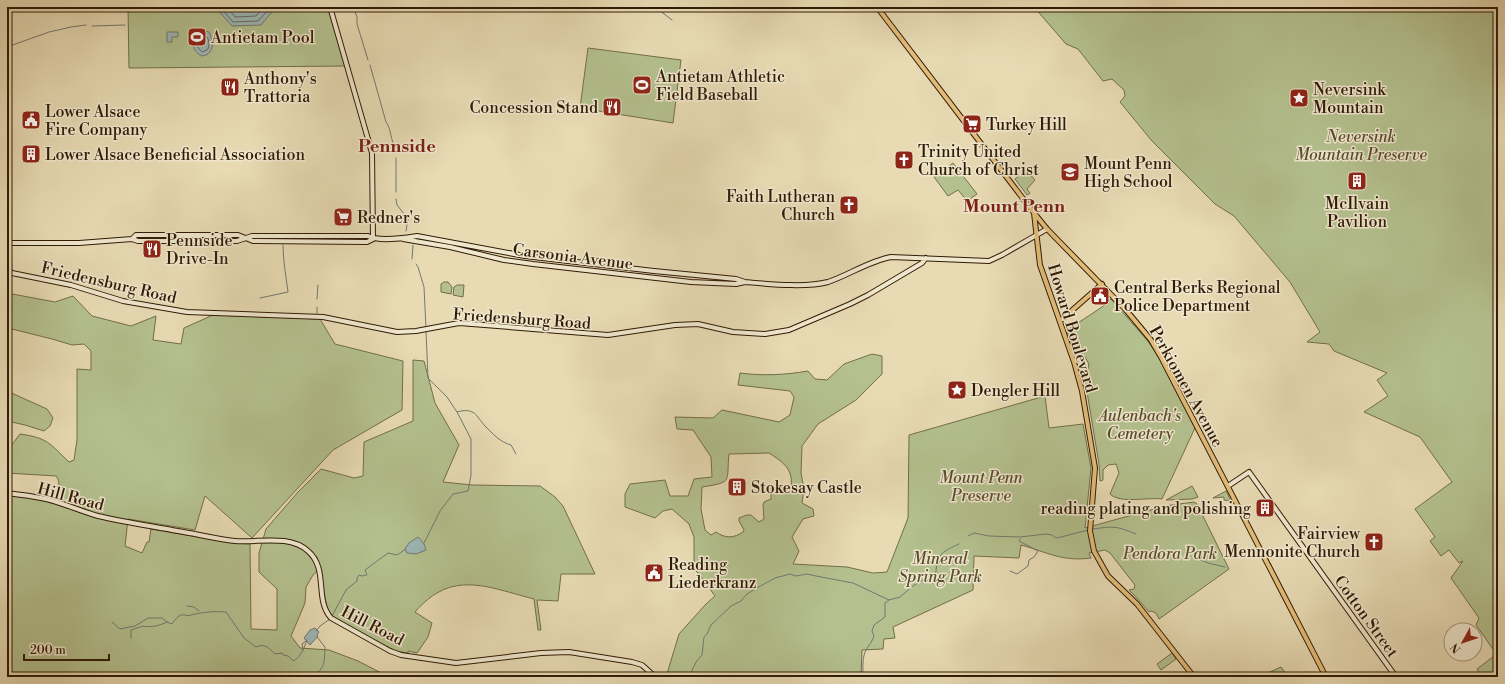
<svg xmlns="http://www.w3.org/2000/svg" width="1505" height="684" font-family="'Libre Bodoni',serif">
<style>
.green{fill:#b4c18f;stroke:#726e4a;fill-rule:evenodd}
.water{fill:#9db8b9;stroke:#717971}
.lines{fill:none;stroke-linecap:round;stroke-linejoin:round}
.shore{stroke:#666960;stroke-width:1}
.stream{stroke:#717971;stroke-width:1}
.secondary-casing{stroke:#301a06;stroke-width:6}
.primary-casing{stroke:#301a06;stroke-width:6}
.secondary{stroke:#f0e8ce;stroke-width:4}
.primary{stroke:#e4be7a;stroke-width:4}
.labels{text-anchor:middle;stroke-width:3;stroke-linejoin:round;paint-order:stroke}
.poi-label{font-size:16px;fill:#301a06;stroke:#f0e8ce;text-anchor:start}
.park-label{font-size:16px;font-style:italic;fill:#584c2f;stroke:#f0e8ce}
.street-label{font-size:16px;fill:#301a06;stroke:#f0e8ce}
.quarter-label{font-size:18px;font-weight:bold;fill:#7a1f14;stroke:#f0e8ce}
</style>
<rect width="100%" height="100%" fill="#e8dbb4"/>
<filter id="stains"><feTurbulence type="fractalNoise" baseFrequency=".005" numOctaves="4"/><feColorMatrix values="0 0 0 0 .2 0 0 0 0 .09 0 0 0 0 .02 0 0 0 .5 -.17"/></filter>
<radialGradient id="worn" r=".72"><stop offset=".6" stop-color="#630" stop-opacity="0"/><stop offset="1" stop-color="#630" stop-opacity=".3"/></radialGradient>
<!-- green -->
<path class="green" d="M128,7H330L347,66L129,68Z
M1034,7H1498V651L1495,652L1476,625L1479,618L1451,578L1463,561L1459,563L1449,550L1441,556L1430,541L1435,537L1415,509L1452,482L1420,437L1364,412L1388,396L1377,380L1387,373L1334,351L1329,344L1307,342L1320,332L1290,282L1234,216L1215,204L1152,141L1120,102L1125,96L1124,90L1112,79L1103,81L1078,49L1066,44Z
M588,48L681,60L673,123L580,108Z
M953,163L977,194L967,201L958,190L948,196L934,177Z
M1026,170L1035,180L1027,189L1030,193L1027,195L1015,179Z
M444,282H448L452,287L451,294L441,292V284Z
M457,285H464L463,297L453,295L454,287Z
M7,293L55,302L73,296L92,316L131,326L156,316L153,340L181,344L184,328L213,315L320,319L335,344L403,361L402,410L333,450L252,538L205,496L195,530L128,519L125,546L142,553L147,542H149L151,529L234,543L250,544L251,629L277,630V589L259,572V553L266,529L298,492L321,469L354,478L363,476L364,442L413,421V360L424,361L435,403L459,445L443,482L472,485L540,486L555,497L563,506L595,574H561L558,601L537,600L541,630H538L534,599C487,587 452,569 415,612L432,623L428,637L417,653L408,651V653L396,651L345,625L333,617L327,609L320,569L313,575L306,587L305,603L291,636L300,648L329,650L358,661L389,677H7V492L55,500C57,492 62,483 56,476L7,473V451L20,434C48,438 49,443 69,462L74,460L77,440V369L91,370V351L84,344L72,345L52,339L12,329L7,341Z
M1111,299L1147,340L1158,356L1195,428L1162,499C1148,497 1120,504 1110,494L1119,473L1116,464L1108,465L1103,470V480L1100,481L1099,464L1085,380L1089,364L1085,357L1075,352L1067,332L1069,329L1102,307Z
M872,354L882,356V374L856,400L818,424L802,446L801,473L804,489L802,503L813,509L814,516L803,519L792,537L799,551L793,564L847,567L873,573L887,572L908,518L909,435L1045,396L1049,428L1083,424L1091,468L1085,528L1165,506L1194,502L1197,504L1229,569L1159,619L1156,613L1151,611L1149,612L1138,599L1129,590L1134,589L1135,585L1110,553L1105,550L1089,553L1091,558C1062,562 1047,552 1021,545L1019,558L974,556L973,590L893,627L895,638L884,639L883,649L862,650L861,677H666L679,634L706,604L715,596L699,574L694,569V537L689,524L672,509L663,511L655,518L625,507V494L630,484L665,480L670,496H688L694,479L712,477L711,457L693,430L677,429L675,417L713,418L722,410L779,422L790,415L794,397L790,391L738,385L740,373C763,376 785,375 808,371L815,379L827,380L844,364ZM769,453C786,464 795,471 790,493L786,494L783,488L780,487L778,490L771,488L769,491V493L771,494V499L764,502L763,505L764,519L759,522L751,515H747L739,518V521L744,530L743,532C734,538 726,539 716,532L711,535L705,530L701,509L702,487C734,482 726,482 729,454Z
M7,391L47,409L53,418L50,426L44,431L25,425L7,421Z
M1192,486L1198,497L1192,499L1166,500Z
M1226,491L1231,501L1224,500V497L1213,498Z
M1172,653L1176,659L1161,670L1157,664Z
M1498,653V677H1482L1477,669Z
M1281,667L1288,677H1270L1268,673Z"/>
<!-- water -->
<path class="water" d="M215,7H276L261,25L232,26Z
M202,30L209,32L213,42C212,50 210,55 202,56C190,51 190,34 202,30Z
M167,32H178V37H172V42H167Z
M418,537L424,544L426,550L416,554L407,553L405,549L409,543Z
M315,628L319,632L317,635L318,636L310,645L304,638L310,630Z"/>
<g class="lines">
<!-- shore -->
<path class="shore" d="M220,7L233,22L258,21L271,7
M227,7L235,17L256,16L264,7
M203,34C209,36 210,43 208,49L203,52C195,48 195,38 203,34Z"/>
<!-- stream -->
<path class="stream" d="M353,7L357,17V24L368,60
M655,7L672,20
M92,26L125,25
M7,47L49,32L71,27L86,25
M370,65L386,122C392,130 390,141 396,148V152
M396,158V192
M396,199L397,205L408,219L406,231
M11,247L12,270
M412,259L413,245
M416,264L418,267L424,287L426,328
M260,298L288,292C286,276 283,261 283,245
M317,299L318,285
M317,313V307
M426,331L428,378L447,397L457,412C475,407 476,416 485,426C493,434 500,442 511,445L516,454
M1093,529C1113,526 1117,526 1136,534
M968,536L974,533L989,536L1020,537L1046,534L1052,535L1056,538L1061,537L1088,530
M424,543L440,511L453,494L468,491L471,475V439L457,412
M1196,558L1208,563L1225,567
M1010,571L1017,574L1028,566L1029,560L1034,557L1038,551L1019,541L1020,539
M187,606L194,607L199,611
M332,616L346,590L357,581V578L359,575L362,576L367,575L365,570L388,553L397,555L406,549
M112,622L120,629L135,626L148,618H162L167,622
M316,631L320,626L330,619
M131,638V630L143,626C151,628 161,625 167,622L172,624C174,621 176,618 179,616C183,613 187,617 191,615C204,612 213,611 226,612L244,638L256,647C265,643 269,648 275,654L282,653L283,655L288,656L294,661C302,655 304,648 307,640
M303,650L302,644L306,641
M312,677C326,667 324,663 325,647L317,637
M689,677L696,662L702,655L704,637L707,634L711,625L731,606L741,601L747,594L755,589L775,578L790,574L796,576L807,574L816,576L853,583L889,600L900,597L913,586L936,572C937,553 944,551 959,544
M863,677C863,669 862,657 866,650C869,645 872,642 874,636L872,631L874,625L885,617V603L889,600"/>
<defs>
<path id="secondary" d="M330,7L372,153L373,239
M132,239L136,235H238L253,241H257L367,242L373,239
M403,239L450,247L504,260L533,264L691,282L736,284L745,282
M7,243H79L132,239L138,241H237L252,236H368C380,242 404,238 417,236L525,256L654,271L736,279L745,282C769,284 805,288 828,282C849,275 869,261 891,257L989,261L1002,255L1047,229
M7,272L71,285L123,301L187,312L323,317L397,332L416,331L459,323L608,335L675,325L698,324L733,332L765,334L789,330L850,304L868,295L922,263L926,258
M1228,486L1249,472L1396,677
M7,493C20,495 33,496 46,499C63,503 80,511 98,516C124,522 151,526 178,531C197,534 216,539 235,541C258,543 289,534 308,551C329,569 314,599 331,618L390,651L401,655L456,663L541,653L569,652L632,662L642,665L652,674L659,677"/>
<path id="primary" d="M877,7L1034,213L1047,229L1126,310L1151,340L1161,357L1326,677
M1034,213L1040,265L1074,362L1082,391L1095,468L1090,531L1094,551L1108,576L1137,604L1194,677
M1060,321L1102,284"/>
</defs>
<!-- secondary casing -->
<use href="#secondary" class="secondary-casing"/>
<!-- primary casing -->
<use href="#primary" class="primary-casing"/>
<!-- secondary -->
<use href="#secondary" class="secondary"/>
<!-- primary -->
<use href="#primary" class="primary"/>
</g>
<!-- icons -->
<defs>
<symbol id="stadium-square" viewBox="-11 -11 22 22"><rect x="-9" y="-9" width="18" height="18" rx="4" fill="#8f2418" stroke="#f0e8ce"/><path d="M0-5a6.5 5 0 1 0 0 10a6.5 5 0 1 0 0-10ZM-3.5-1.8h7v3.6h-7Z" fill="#fff"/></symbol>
<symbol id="restaurant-square" viewBox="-11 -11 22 22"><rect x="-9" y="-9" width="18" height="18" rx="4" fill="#8f2418" stroke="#f0e8ce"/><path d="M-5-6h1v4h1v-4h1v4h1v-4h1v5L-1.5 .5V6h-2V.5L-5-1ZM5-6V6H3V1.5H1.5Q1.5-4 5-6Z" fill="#fff"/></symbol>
<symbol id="sight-square" viewBox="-11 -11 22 22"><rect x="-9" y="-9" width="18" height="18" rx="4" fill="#8f2418" stroke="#f0e8ce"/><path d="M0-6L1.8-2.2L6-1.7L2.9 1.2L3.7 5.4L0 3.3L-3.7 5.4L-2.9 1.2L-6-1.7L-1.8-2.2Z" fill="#fff"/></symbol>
<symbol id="civic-square" viewBox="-11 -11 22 22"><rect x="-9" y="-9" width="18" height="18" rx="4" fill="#8f2418" stroke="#f0e8ce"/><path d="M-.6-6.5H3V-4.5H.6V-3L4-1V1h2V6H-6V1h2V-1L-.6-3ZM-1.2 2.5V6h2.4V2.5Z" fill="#fff"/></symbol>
<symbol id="supermarket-square" viewBox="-11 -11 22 22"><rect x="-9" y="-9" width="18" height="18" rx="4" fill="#8f2418" stroke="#f0e8ce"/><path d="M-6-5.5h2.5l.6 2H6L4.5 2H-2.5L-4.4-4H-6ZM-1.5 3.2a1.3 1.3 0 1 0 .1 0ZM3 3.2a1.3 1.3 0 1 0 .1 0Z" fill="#fff"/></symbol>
<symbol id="building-square" viewBox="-11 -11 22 22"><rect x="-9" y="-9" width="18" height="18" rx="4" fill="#8f2418" stroke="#f0e8ce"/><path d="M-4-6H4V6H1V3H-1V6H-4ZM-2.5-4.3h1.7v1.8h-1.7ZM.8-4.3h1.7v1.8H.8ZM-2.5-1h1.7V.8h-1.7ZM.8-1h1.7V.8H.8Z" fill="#fff"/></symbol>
<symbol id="church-square" viewBox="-11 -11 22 22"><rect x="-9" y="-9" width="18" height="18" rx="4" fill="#8f2418" stroke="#f0e8ce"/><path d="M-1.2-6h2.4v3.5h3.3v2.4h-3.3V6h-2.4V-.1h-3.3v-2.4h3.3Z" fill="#fff"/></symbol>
<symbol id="school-square" viewBox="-11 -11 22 22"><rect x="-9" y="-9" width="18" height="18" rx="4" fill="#8f2418" stroke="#f0e8ce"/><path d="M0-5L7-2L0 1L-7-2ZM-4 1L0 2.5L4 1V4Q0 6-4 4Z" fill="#fff"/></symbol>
</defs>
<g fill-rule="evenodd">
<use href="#stadium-square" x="186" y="26" width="22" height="22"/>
<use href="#stadium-square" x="631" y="74" width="22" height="22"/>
<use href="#restaurant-square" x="219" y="76" width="22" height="22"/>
<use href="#sight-square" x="1288" y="87" width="22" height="22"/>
<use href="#restaurant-square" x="601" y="96" width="22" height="22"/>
<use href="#civic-square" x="20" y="109" width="22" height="22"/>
<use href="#supermarket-square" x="961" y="113" width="22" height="22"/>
<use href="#building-square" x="20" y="143" width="22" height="22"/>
<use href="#church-square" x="893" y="149" width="22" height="22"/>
<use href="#school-square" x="1059" y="161" width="22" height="22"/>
<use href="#building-square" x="1346" y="170" width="22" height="22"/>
<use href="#church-square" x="838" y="194" width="22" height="22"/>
<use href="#supermarket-square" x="332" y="206" width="22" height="22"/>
<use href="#restaurant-square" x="141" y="238" width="22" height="22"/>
<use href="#civic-square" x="1089" y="285" width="22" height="22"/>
<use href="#sight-square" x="946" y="379" width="22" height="22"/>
<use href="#building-square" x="726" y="476" width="22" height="22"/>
<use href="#building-square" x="1254" y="497" width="22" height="22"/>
<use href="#church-square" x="1363" y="531" width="22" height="22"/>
<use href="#civic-square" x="643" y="562" width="22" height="22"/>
</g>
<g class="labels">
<!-- poi labels -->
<g class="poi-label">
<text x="211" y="43">Antietam Pool</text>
<text x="656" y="82">Antietam Athletic<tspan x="656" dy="18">Field Baseball</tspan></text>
<text x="244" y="84">Anthony's<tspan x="244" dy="18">Trattoria</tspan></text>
<text x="1313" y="95">Neversink<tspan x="1313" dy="18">Mountain</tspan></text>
<text x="598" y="113" text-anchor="end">Concession Stand</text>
<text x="45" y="117">Lower Alsace<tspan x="45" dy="18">Fire Company</tspan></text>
<text x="986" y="130">Turkey Hill</text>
<text x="918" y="157">Trinity United<tspan x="918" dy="18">Church of Christ</tspan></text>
<text x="45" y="160">Lower Alsace Beneficial Association</text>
<text x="1084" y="169">Mount Penn<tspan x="1084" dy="18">High School</tspan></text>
<text x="835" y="202" text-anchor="end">Faith Lutheran<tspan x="835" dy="18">Church</tspan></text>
<text x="1357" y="209" text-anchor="middle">McIlvain<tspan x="1357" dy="18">Pavilion</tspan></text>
<text x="357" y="223">Redner's</text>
<text x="166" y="246">Pennside<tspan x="166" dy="18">Drive-In</tspan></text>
<text x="1114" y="293">Central Berks Regional<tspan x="1114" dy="18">Police Department</tspan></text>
<text x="971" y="396">Dengler Hill</text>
<text x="751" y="493">Stokesay Castle</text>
<text x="1251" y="514" text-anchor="end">reading plating and polishing</text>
<text x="1360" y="539" text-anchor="end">Fairview<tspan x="1360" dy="18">Mennonite Church</tspan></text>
<text x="668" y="570">Reading<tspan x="668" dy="18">Liederkranz</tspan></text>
</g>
<!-- park labels -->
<g class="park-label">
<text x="1361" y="142">Neversink<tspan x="1361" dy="18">Mountain Preserve</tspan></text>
<text x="1140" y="421">Aulenbach's<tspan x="1140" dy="18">Cemetery</tspan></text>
<text x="981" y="483">Mount Penn<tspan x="981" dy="18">Preserve</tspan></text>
<text x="1170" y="559">Pendora Park</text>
<text x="940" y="564">Mineral<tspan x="940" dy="18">Spring Park</tspan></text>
</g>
<!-- street labels -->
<g class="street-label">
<text transform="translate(573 256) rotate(7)" y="6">Carsonia Avenue</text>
<text transform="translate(109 282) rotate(13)" y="6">Friedensburg Road</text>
<text transform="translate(522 318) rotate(4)" y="6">Friedensburg Road</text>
<text transform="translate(1073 328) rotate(73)" y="6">Howard Boulevard</text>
<text transform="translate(1187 386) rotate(61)" y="6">Perkiomen Avenue</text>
<text transform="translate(71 496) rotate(15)" y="6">Hill Road</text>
<text transform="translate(1367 616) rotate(54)" y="6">Cotton Street</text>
<text transform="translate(373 625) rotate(27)" y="6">Hill Road</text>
</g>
<!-- quarter labels -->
<g class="quarter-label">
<text x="397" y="152">Pennside</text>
<text x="1014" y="212">Mount Penn</text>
</g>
</g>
<!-- margin -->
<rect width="1505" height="684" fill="none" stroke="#e8dbb4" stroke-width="24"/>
<rect x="8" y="8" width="1489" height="668" fill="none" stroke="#301a06" stroke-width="2"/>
<rect x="12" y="12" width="1481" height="660" fill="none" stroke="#301a06"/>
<!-- north arrow -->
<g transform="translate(1463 642) rotate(230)"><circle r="19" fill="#f0e8ce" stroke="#a3967e"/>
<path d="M0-3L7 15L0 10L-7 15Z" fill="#8f2418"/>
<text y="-6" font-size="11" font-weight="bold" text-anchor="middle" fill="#301a06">N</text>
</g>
<!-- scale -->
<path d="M24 654v6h85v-6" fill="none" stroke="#301a06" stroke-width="2"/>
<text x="30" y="654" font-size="12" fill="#301a06" stroke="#f0e8ce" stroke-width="3" paint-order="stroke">200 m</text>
<rect width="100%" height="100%" filter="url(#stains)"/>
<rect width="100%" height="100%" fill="url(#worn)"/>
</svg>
